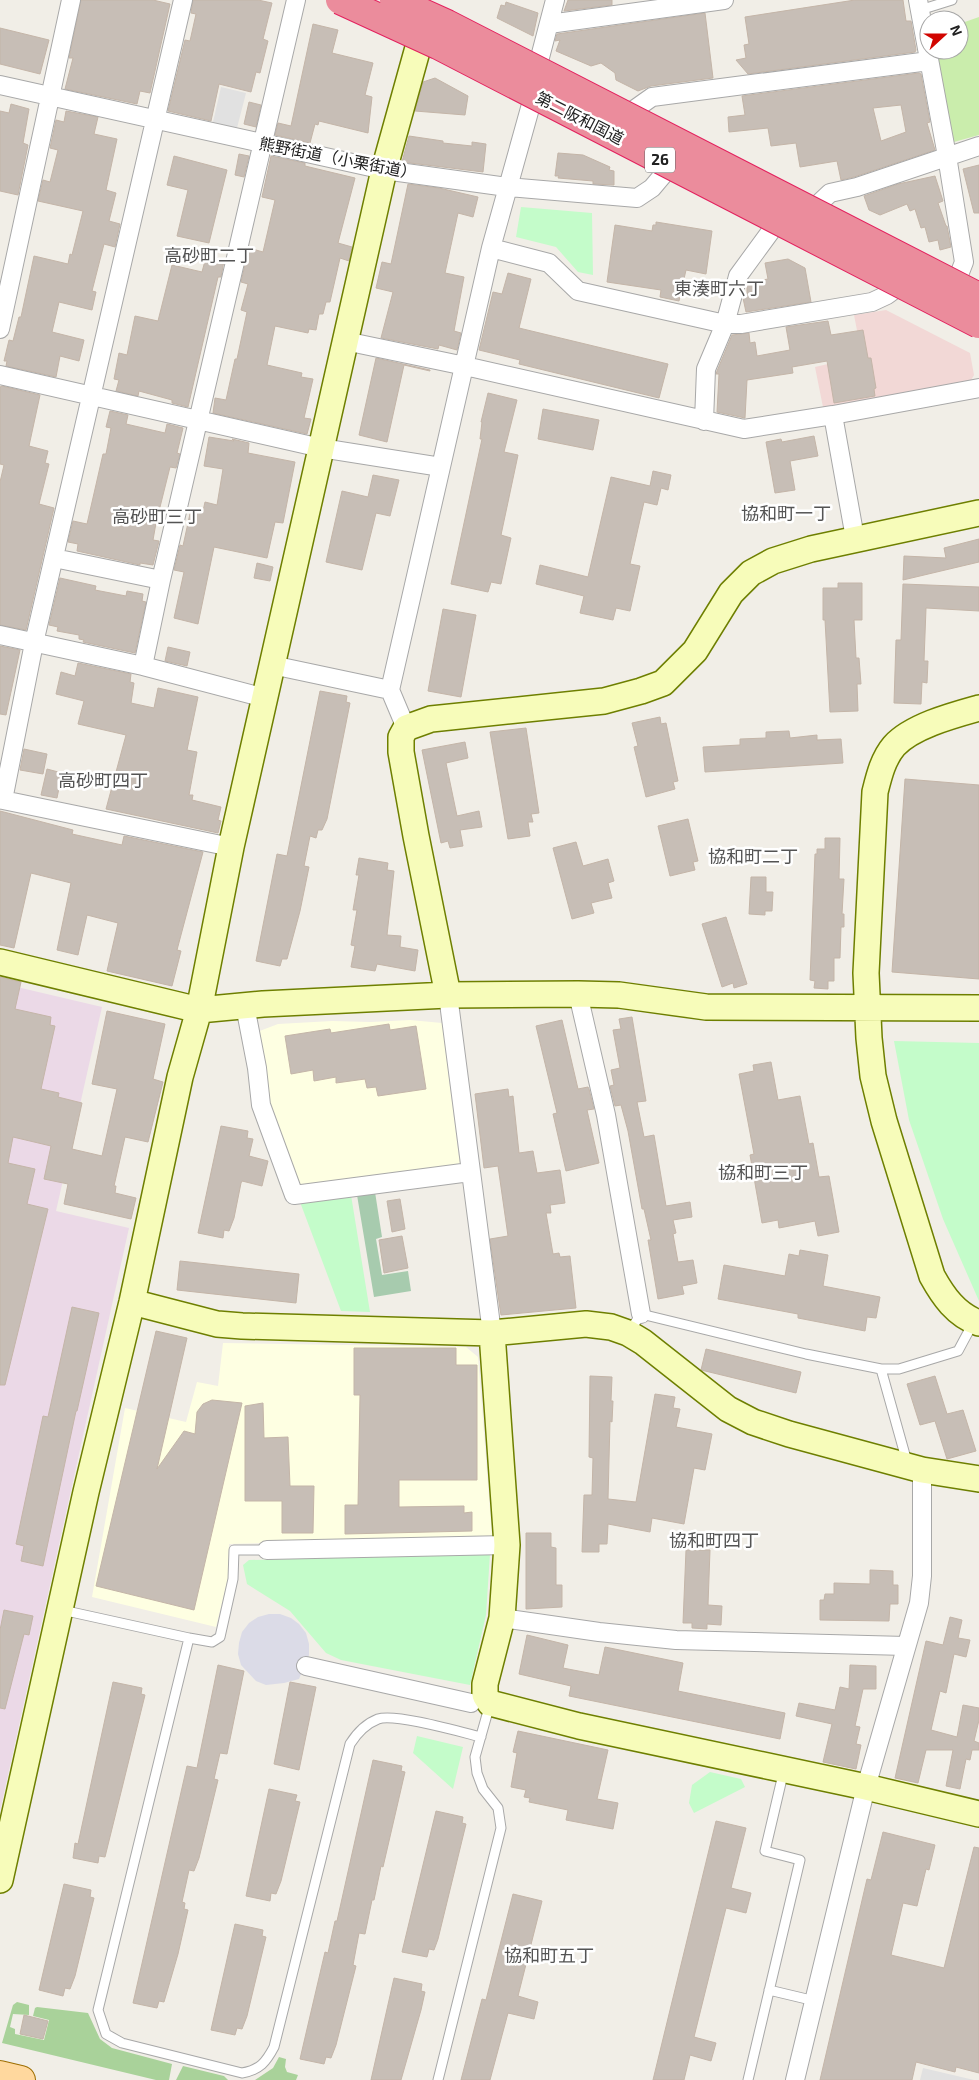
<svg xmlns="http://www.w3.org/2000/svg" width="979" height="2080" font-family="'Exo 2','Noto Sans JP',sans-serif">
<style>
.commercial{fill:#f2d8d6}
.industrial{fill:#ebd9e7}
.education{fill:#feffe2}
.grass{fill:#caedac}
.forest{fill:#a9d29a}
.cemetery{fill:#a7cbae}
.park{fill:#c4fcca}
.parking{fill:#e1e1e1}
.plaza{fill:#dbdbe7}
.building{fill:#c7beb6;stroke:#c4b5a8;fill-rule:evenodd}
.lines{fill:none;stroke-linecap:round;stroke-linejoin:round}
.lane-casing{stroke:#a8a8a8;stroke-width:11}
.street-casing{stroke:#a8a8a8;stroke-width:20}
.secondary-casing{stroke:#6e7f00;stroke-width:28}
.primary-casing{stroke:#9d6d00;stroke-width:30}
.lane{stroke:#fff;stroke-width:9}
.street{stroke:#fff;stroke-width:18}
.secondary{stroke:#f7fcba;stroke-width:25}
.primary{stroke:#ffd89e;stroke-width:28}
.highway-bridge-casing{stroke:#e3215e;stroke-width:30;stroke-linecap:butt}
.highway-bridge{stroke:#eb8c9c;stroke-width:28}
.labels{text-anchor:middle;stroke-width:5;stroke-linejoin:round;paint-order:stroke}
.shield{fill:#fff;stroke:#646464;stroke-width:1}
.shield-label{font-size:15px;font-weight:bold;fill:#212121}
.street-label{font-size:16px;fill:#212121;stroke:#fff}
.neighbourhood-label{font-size:18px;fill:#545454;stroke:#fff}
</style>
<rect width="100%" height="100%" fill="#f1eee7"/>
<!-- commercial -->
<path class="commercial" d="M886,310L970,353L974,375L970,382L823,407L815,367L862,356L854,315Z"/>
<!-- industrial -->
<path class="industrial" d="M0,983L102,1007L56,1211L129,1228L0,1811Z"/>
<!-- education -->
<path class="education" d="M410,1020L442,1023L460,1166L302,1187L294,1181L266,1106L257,1032L278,1024L332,1021L371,1022Z
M223,1343L466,1347L478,1357L492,1536L229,1544L228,1578L216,1627L92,1597L125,1408L186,1422L197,1382L218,1386Z"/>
<!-- grass -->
<path class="grass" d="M979,17V135L954,142L949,136L934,50H959V24Z"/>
<!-- forest -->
<path class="forest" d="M17,2002L29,2005V2015L13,2014L10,2027L15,2029V2034L44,2040L49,2020L33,2016L35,2008L37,2007L88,2013L100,2039L112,2048L172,2064L169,2080H156L2,2043L13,2005Z
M279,2057L286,2059L285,2067L287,2072L298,2075L296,2080H255L273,2068Z
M183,2066L224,2076L228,2080H176Z"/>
<!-- cemetery -->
<path class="cemetery" d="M375,1192L382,1237L376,1239L382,1275L408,1271L411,1291L374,1297L357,1195Z"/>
<!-- park -->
<path class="park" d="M521,207L592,213L593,275L578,272L556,247L516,237Z
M894,1041L979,1043V1301L943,1219L909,1120Z
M351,1195L370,1312L341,1311L300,1202Z
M490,1554L486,1615L470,1685L341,1660L326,1653L290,1611L247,1584L243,1565L249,1560Z
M417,1736L463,1747L453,1789L413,1753Z
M710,1772L741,1779L745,1787L694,1813L689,1803L692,1785Z"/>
<!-- parking -->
<path class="parking" d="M221,87L246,93L237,128L213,122Z
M923,2068L974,2080H920Z"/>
<!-- plaza -->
<path class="plaza" d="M269,1614H280L291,1618L299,1624L306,1633L309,1644V1655L299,1679L284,1683L266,1685L256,1681L241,1665L238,1654L239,1643L242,1632L249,1623L258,1617Z"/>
<!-- building -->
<path class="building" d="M81,0H153L170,4L150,93L140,91L137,104L65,89L73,58H69Z
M193,0H258L272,3L263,39L268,41L260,73L256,72L251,92L219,84L211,121L168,111L185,40L190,41L196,14L191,13Z
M568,0H612V5L564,11Z
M855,0H903L906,21H911L916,50L915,52L748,74L736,60L746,58L744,45L749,44L745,17Z
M506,2L538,13L533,36L497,18L501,5L505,6Z
M705,13L713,78L651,86L638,91L616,80L615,73L601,63L591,66L556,51L560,40L555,41L557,34Z
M313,24L338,30L332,53L373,63L365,95L372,97L368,133L319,121L318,125L315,124L310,143L275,135L278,123L291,126Z
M0,28L49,40L40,74L0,64Z
M919,73L921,74L930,122L927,123L935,150L854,177L841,180L837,161L800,167L796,143L771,146L768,128L729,132L728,117L745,115L742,96ZM901,105L906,132L881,141L873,108Z
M435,78L468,96L465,115L415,111L423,82Z
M249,102L261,105L256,127L244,124Z
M11,104L29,109L23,143L28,145L18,195L0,191V111L9,113Z
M66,111L98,117L94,134L117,139L106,190L116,193L109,221L120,224L115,247L104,244L92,291L96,292L92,310L59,302L52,332L84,340L79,361L60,356L56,377L6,366L7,361H4L9,340L13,341L19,317H21L34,256L68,264L70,254L72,255L83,211L38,201L43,180L50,182L58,150L50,148L56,120L64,122Z
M409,136L443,141V143L472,146V142L486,144L483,172L402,162Z
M558,153L583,155L610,167L609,170L614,171V185L593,184V181L558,178L559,176H555Z
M239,154L249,156L244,177L235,175Z
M174,156L227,170L209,243L177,236L188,190L167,185Z
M271,156L305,163V166L355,178L338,243L352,247L349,261L340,258L330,302H326L323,314H319L316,330L309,329L308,333L275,326L267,365L302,373L301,377L313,379L304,418L311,419L307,434L213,413L215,398L226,400L235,359H237L247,312L241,310L248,284L241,282L249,248L263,252L275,200L262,197Z
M979,165V213H974L963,169Z
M935,176L943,201L938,203L946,226H947L951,247L940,250L938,240L929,242L925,227L921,228L915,209L910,211L907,204L880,215L869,210L864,196L898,184Z
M408,184L439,188L478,197L473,217L458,213L445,273L464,277L454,331L461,333L457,350L439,345L438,349L381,338L393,292L376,288L382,262L391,264Z
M656,222L712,231L706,274L686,270L679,301L660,297L661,290L607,282L615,225L652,231L653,225H656Z
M206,257L224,261L221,277H218L188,407L172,403V400L139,391L138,396L116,391L119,380L114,379L119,353L127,355L135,316L158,321L172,265L202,272Z
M788,259L805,268L811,302L746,312L743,298L744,295L747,294V283L768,279L765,263Z
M508,273L531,279L519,328L668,364L659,398L519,364L520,360L479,350L493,292L502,294Z
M828,321L831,335L863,330L868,358H871L876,388L874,389L875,396L834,403L827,361L792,367L793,373L747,380L745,418L717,412L719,374H716L717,371L732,335L749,333L750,343L755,342L757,356L790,350L786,327Z
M376,358L430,370V371L404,365L387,442L359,435Z
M2,386L40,395L29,446L48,451L45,463L49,464L39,504L54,508L26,630L0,625V482L4,465L0,464V387Z
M488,393L517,400L504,452L518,455L501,535L511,538L501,584L491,582L488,592L451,584L482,439H480L482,422H481Z
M543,409L599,420L593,450L538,439Z
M110,411L128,415L126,424L165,433L167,424L183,428L177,453L180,454L176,468L170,467L156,523L153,540L159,541L153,565L140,563V565L77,551L78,544L68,542L73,521L87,524L103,454H106L111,428L106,427Z
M814,436L818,456L790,461L795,490L775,493L766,442L781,439L782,442Z
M209,437L234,441L232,439L249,443L248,453L295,462L283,523L275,522L267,558L214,547L198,624L174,618L184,572L174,570L180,545L183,546L191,509L203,511L205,502L217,505L223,469L204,466Z
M653,471L671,475L668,490L661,488L657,505L644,502L630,564L640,566L630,611L616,608L613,620L580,613L584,596L536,584L540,565L588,577L611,477L650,486Z
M373,475L399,480L390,516L376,513L362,570L326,562L342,491L368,497Z
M979,539V562L903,580L904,556L946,558L944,548Z
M257,563L273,567L270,581L254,578Z
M60,578L96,586L95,590L126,596L127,591L143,594L142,601L146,602L135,653L83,642L84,640L79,639V635L57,631L58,627L49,625Z
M838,583H862V620H854L856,658H859L861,684H857L858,711L830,712L825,620H823V588H838Z
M903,584L979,587V611L926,608L924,661H928L927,683L922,682L921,704L894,703L896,640H901Z
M443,609L476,615L461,697L428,691Z
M0,646L20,650L6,715L0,714Z
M168,647L190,652L187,666L165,661Z
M78,663L131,674L130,682L134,683L131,703L154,708L158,688L198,697L187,750L197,752L189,795H193L192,800L221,807L218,820L221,821L218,833L106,809L126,735L78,724L84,701L56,694L61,672L75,676Z
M320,691L347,696L346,702L350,703L327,819L322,830H318L316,838L310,836L304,866L309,867L300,911L287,959H282L280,966L256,961L277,854L287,856Z
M660,717L661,724L666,723L678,781L673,782L675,789L646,797L634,747L638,746L632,723Z
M526,728L539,813L531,814L533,822H528L530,836L508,839L490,732Z
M789,731L790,738L817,735V740L841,739L843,763L705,772L703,747L740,745V739L766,738V732Z
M465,742L468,758L446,763L457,816L479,811L482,827L460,830L463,846L450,848L448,841L441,843L422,750Z
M24,749L47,754L43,774L20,770Z
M47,769L62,773L57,798L41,795Z
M905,779L979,785V979L892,972Z
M0,811L73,830L72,834L122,845L124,836L203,852L177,950L181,951L172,986L107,971L118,923L87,915L78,955L57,950L71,883L31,873L14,948L0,945Z
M688,819L698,861L693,862L695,870L670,876L658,826Z
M825,838H840L839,879H844L842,914H844V927H841L840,958H834V981H828V989L814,988L815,981L810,980L815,854H817V849H825Z
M576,842L583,866L608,859L614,881L608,883L612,898L591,903L594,913L572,919L553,848Z
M359,858L388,863L387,870L394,871L387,935L401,936L400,947L418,950L415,971L377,964L375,971L351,967L355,946L351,945L357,910H353L359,875H356Z
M751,877H766V892H773L772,911H765V915L749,914Z
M726,917L747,984L734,988L733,983L722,987L702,924Z
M0,977L21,982L15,1009L51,1017L50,1025L55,1026L41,1089L59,1093L58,1097L82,1103L72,1149L102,1156L117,1089L92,1084L107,1011L165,1024L153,1079L163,1082L148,1142L125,1137L114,1186H116L115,1193L136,1198L131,1219L64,1204L68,1184L44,1179L51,1146L13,1137L8,1163L35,1169L27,1204L48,1209L5,1385H0Z
M632,1017L646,1101L637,1102L644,1137L654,1135L666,1206L690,1202L692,1217L673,1220L676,1233L673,1234L678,1262L693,1260L697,1283L682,1286L684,1294L658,1299L648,1240H651L644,1209H642L628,1131L621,1105L615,1106L610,1086L614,1085L611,1070L620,1068L613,1030L621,1029L619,1019Z
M562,1020L578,1089L588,1087L589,1089L594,1109L587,1110L599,1163L566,1171L553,1114L557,1113L536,1026Z
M389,1024L390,1030L416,1026L426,1089L378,1096L376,1087L367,1088L365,1079L336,1083V1077L314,1081L313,1070L291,1074L285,1036L330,1029L331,1033Z
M771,1062L778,1100L800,1096L809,1144L813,1143L819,1177L829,1176L839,1232L818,1236L815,1221L779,1228L778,1220L762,1223L750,1155L754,1154L739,1074L754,1071L753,1065Z
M508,1089L509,1097L513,1096L519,1153L533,1151L537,1173L560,1170L565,1203L550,1205L551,1213H546L553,1254L559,1253L560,1257L570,1256L576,1308L501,1315L500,1309L490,1239L508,1236L498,1166L484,1168L475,1094Z
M221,1126L248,1131L247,1138L253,1139L249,1156L268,1161L262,1186L242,1181L241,1183L234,1218L229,1231L224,1230L223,1238L198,1233Z
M400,1199L405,1229L392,1232L387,1201Z
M402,1236L408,1268L384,1273L379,1240Z
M800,1250L828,1255L823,1286L880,1297L876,1318L867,1317L865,1331L798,1318V1314L718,1299L724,1265L785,1276L789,1254L799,1256Z
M180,1261L299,1274L296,1303L177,1290Z
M72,1307L99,1313L77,1411H76L43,1566L21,1561L24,1546L16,1544L43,1416L48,1417Z
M156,1331L187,1338L157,1469L184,1431L195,1434L197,1412L203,1404L212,1400L242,1403L194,1610L96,1586Z
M354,1348H456V1365H477V1480H399V1507L464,1506V1513L472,1512V1531L345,1534V1505H358L360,1395H354Z
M706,1349L801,1372L796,1393L701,1370Z
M590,1376L612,1377L611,1401H613L612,1422L610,1421L608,1499L636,1502L655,1394L675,1397L673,1408L680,1409L676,1427L712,1434L705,1470L694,1468L684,1524L652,1518L650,1532L608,1524L607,1544H599V1552H582L584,1495H592L593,1458L589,1457Z
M935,1376L947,1414L963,1410L976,1451L947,1459L935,1421L920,1425L907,1384Z
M263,1403L264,1438L288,1437L290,1486H314L313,1533H282V1501H245V1406Z
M526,1533H551V1547L556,1548V1585H562V1607L526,1609Z
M686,1550H710L708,1605L722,1606L721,1625L707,1624V1629L692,1628V1623H683Z
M870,1570L893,1571V1585H898V1604H890L889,1621L820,1620V1600H824L825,1594H834V1583L870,1584Z
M4,1610L33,1616L29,1635L24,1634L5,1709L0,1708V1630Z
M950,1617L962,1620L958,1638L970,1640L966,1657L954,1654L946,1693L940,1691L931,1730L957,1737L963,1705L979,1708V1720L974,1741L979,1743V1750H972L970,1760L966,1759L960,1789L946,1786L953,1750H926L918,1783L895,1778L926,1641L943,1645Z
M527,1635L568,1645L563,1668L599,1675L605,1647L683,1663L678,1691L785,1713L780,1739L569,1696L571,1686L519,1674Z
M218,1665L244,1671L227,1754L220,1753L214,1779L218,1780L199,1858L194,1871L189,1870L182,1902L185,1903L184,1909L188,1910L178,1954L164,2002L159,2001L157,2008L133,2003L187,1766L197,1768Z
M850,1665L876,1666V1689H863L855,1726L860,1727L856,1744L861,1745L856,1769L823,1762L832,1724L796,1716L799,1703L835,1710L840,1687L849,1689Z
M113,1682L142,1688L141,1694L145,1695L105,1857L99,1856L98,1863L73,1858L75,1843L78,1844Z
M290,1682L316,1687L299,1770L274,1764Z
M518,1731L608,1750L597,1799L618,1803L613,1829L566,1820L568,1810L529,1802L530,1798L524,1797L526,1790L511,1787L517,1753L513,1752Z
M373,1760L402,1766L401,1771L405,1772L383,1867L381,1866L374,1900H372L365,1934L359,1933L353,1965L356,1966L336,2045L331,2058L326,2057L324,2064L300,2059L325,1952L328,1953L335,1921H337Z
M269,1789L297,1795L295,1801L300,1802L281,1881L276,1894L271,1893L270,1901L246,1896Z
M436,1811L463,1817L462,1823L466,1824L438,1939L434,1950L429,1949L427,1957L402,1952Z
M716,1821L746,1828L731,1888L751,1893L746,1913L726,1908L694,2037L716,2043L711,2061L690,2055L684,2080H653Z
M883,1832L935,1845L929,1870L926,1869L917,1906L903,1903L891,1955L944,1968L974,1847L979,1848V2073L956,2067L955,2072L916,2062L912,2080H820L867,1879L871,1880Z
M64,1884L91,1890L90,1897L94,1898L75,1976L70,1989L65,1988L63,1996L39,1990Z
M513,1894L542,1901L518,1996L538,2002L534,2019L508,2013L490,2080H461L482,1999L486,2000Z
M235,1924L263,1930L262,1936L266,1937L247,2016L242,2029L237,2028L235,2035L211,2030Z
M394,1978L422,1984L421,1991L425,1992L421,2010L401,2080H371Z
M24,2015L48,2021L43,2039L20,2034Z"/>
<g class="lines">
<defs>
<path id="lane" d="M920,10L952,0
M629,1332L641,1314L806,1354L881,1369H899L958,1351L973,1323
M881,1369L907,1462
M62,1610L189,1638L98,2010L106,2034L122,2043L242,2073C260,2070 266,2062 274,2047L350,1744C357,1733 365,1724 378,1719C395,1713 461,1732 481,1737
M189,1638L212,1642L220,1637L233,1579L234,1550H267
M769,1990L815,2001
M438,2080L501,1828L498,1808L483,1789L477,1773L475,1757L490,1704
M748,2080L800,1860L765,1851L784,1770"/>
<path id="street" d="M183,0L34,643L3,800L231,847
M918,0L947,156L964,262L957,280
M549,24L724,0
M538,65L555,0
M0,85L384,170L507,187L637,198L652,188L668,169
M628,114L652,97L929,61
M813,209L830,193L857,187L979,146
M491,248L549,263L578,291L725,324H741L872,302L887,295L898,287
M0,329L71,0
M345,341L465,366L744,429L833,415L979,388
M0,375L321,448L441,467
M833,415L855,538
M704,421L706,369L725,324L738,276L776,224
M54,558L161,580
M0,635L143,666L265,698
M272,665L390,690
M143,666L161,580L296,0
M406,728L390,690L491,248L532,101
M578,994L606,1115L641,1314
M448,995L492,1333
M245,1006L257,1068L261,1105L294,1195L470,1172
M267,1550L507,1545
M502,1618L599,1632L676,1640L906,1646
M306,1666L471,1703
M795,2080L866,1787L919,1603L922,1576V1470"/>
<path id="secondary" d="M979,708C954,715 912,726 894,746C883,759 879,776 875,792L866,973L869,1038L873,1076L884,1121L932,1276C943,1296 956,1315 979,1323
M0,962L199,1010L263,1004L448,995L578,994L619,995L706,1007L979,1008
M448,995L416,836L401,752V737L406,728L431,719L604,701L641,691L663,683L695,651L731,593L751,573L773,561L811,549L979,513
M132,1302L217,1324L242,1326L492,1333L586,1324L611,1327L628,1333L643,1342L728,1409L753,1422L789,1434L922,1470L979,1479
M492,1333L507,1545L502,1618L485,1684V1695L490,1703L579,1726L866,1787L979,1814
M0,1880L86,1492L132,1302L180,1077L199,1010L231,847L384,170L419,44L422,18"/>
<path id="primary" d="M0,2075L21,2080"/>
</defs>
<!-- lane casing -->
<use href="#lane" class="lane-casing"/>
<!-- street casing -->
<use href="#street" class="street-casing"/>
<!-- secondary casing -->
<use href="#secondary" class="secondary-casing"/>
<!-- primary casing -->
<use href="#primary" class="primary-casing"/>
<!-- lane -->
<use href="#lane" class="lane"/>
<!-- street -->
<use href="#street" class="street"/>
<!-- secondary -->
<use href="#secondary" class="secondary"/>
<!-- primary -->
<use href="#primary" class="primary"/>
<defs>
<path id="highway-bridge" d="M340,0L438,45L979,324
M394,0L447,24L979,297"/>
</defs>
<!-- highway-bridge casing -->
<use href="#highway-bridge" class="highway-bridge-casing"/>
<!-- highway-bridge -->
<use href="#highway-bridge" class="highway-bridge"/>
</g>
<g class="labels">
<!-- shield labels -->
<rect class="shield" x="645" y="147.5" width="30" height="25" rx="4"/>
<g class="shield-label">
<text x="660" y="165">26</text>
</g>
<!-- street labels -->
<g class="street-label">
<text transform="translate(580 118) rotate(27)" y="6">第二阪和国道</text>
<text transform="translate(338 158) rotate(11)" y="6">熊野街道（小栗街道）</text>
</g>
<!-- neighbourhood labels -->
<g class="neighbourhood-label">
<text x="209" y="262">高砂町二丁</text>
<text x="719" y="295">東湊町六丁</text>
<text x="786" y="520">協和町一丁</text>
<text x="157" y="523">高砂町三丁</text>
<text x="103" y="787">高砂町四丁</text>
<text x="753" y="863">協和町二丁</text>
<text x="763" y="1179">協和町三丁</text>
<text x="714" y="1547">協和町四丁</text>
<text x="549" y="1962">協和町五丁</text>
</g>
</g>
<!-- north arrow -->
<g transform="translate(944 35) rotate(69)"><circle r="24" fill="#ffffff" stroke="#a6a6a6"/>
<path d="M0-4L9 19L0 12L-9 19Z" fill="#d10500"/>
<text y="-8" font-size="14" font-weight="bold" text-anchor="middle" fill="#212121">N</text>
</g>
</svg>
